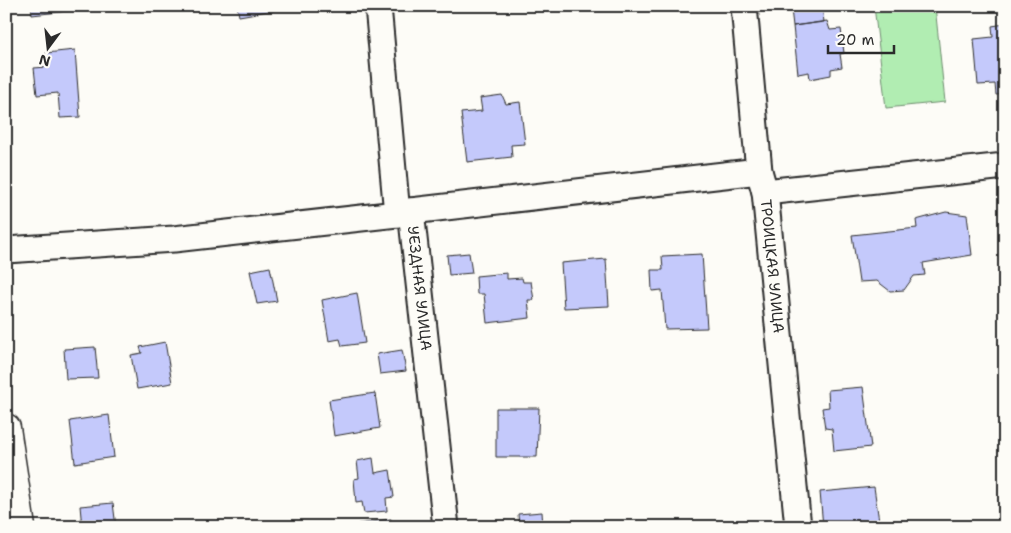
<svg xmlns="http://www.w3.org/2000/svg" width="1011" height="533" font-family="'Shantell Sans',sans-serif">
<style>
.green{fill:#b1edb2;stroke:#6e8c6e}
.building{fill:#c4c9fb;stroke:#2b2b2b}
.lines{fill:none;stroke-linecap:round;stroke-linejoin:round}
.minor-casing{stroke:#2b2b2b;stroke-width:29}
.tertiary-casing{stroke:#2b2b2b;stroke-width:31}
.minor{stroke:#fdfcf7;stroke-width:25}
.tertiary{stroke:#fdfcf7;stroke-width:28}
.labels{text-anchor:middle;stroke-width:4;stroke-linejoin:round;paint-order:stroke}
.street-label{font-size:15px;fill:#2b2b2b;stroke:#fdfcf7}
</style>
<rect width="100%" height="100%" fill="#fdfcf7"/>
<filter id="ink" filterUnits="userSpaceOnUse"><feTurbulence type="fractalNoise" baseFrequency=".02" numOctaves="2"/><feDisplacementMap in="SourceGraphic" scale="10" xChannelSelector="R" yChannelSelector="G"/><feConvolveMatrix kernelMatrix="1 2 1 2 8 2 1 2 1" color-interpolation-filters="sRGB"/></filter>
<g filter="url(#ink)">
<!-- green -->
<path class="green" d="M874,6H935L945,102L886,108Z"/>
<!-- building -->
<path class="building" d="M31,6H68V11L32,15Z
M237,6H273L274,10L239,16Z
M822,6L824,22L793,26L791,9Z
M827,21L830,30L841,29L844,53L840,54L842,67L831,69V75L810,79L809,72L798,74L793,26Z
M1005,24V94L996,95L995,84L978,85L974,39L993,37L992,26Z
M75,50L80,117L60,118L58,93L37,95L34,68L47,67L46,53Z
M502,95L506,104L520,102L525,144L511,145L512,157L467,162L461,113L482,111L480,98Z
M946,212L967,215L972,255L923,263L925,275L914,276L904,290L890,291L877,281L859,282L852,235L917,228L916,220Z
M469,253L472,273L449,275L447,255Z
M702,254L707,328L665,329L662,290L652,291L651,270H663L662,256Z
M606,259L609,306L564,308L561,263Z
M270,267L277,301L257,304L250,271Z
M507,273V279L522,278L523,282H531L534,300H528L530,318L487,323L484,294H477L476,276Z
M357,293L365,343L342,346L340,339L329,341L322,300Z
M165,342L172,383L137,389L131,355L142,353L140,347Z
M95,347L98,378L66,379L64,349Z
M402,350L406,371L380,374L377,354Z
M863,387L871,447L834,451L832,429L825,428L822,408L829,407L828,390Z
M375,393L380,428L334,436L329,400Z
M496,408H539L537,457H496Z
M109,415L114,457L75,463L70,421Z
M373,458L375,473L390,470L394,497L386,498L387,511L364,513L362,502L356,503L354,479L359,478L357,461Z
M874,487L879,521L823,527L820,492Z
M113,503L116,527H82L80,506Z
M542,512L543,527H505L519,526L518,514Z
M391,519L392,527H358V524Z"/>
<g class="lines">
<defs>
<g id="minor">
<path id="s1" d="M378,6L397,214L411,211L446,527"/>
<path id="s2" d="M744,6L759,171L765,192L798,527"/>
<path d="M765,192L1005,166"/>
<path d="M411,211L759,171"/>
<path d="M6,250L174,239L397,214"/>
</g>
<path id="tertiary" d="M6,428L21,527"/>
</defs>
<!-- minor casing -->
<use href="#minor" class="minor-casing"/>
<!-- tertiary casing -->
<use href="#tertiary" class="tertiary-casing"/>
<!-- minor -->
<use href="#minor" class="minor"/>
<!-- tertiary -->
<use href="#tertiary" class="tertiary"/>
</g>
</g>
<g class="labels">
<!-- street labels -->
<g class="street-label">
<text dy="5" stroke="none"><textPath href="#s2" startOffset="262">ТРОИЦКАЯ УЛИЦА</textPath></text>
<text dy="5" stroke="none"><textPath href="#s1" startOffset="301">УЕЗДНАЯ УЛИЦА</textPath></text>
</g>
</g>
<!-- margin -->
<rect width="1011" height="533" fill="none" stroke="#fdfcf7" stroke-width="25"/>
<rect x="12" y="12" width="986" height="508" fill="none" stroke="#2b2b2b" stroke-width="2" filter="url(#ink)"/>
<!-- north arrow -->
<g transform="translate(48 48) rotate(195)" stroke="#fdfcf7" stroke-width="4" paint-order="stroke">
<path d="M0-4L9 19L0 12L-9 19Z" fill="#2b2b2b"/>
<text y="-8" font-size="14" font-weight="bold" text-anchor="middle" fill="#2b2b2b">N</text>
</g>
<!-- scale -->
<path d="M828 45v8h66v-8" fill="none" stroke="#2b2b2b" stroke-width="2.5"/>
<text x="836" y="45" font-size="15" fill="#2b2b2b" stroke="#fdfcf7" stroke-width="4" paint-order="stroke">20 m</text>
</svg>
